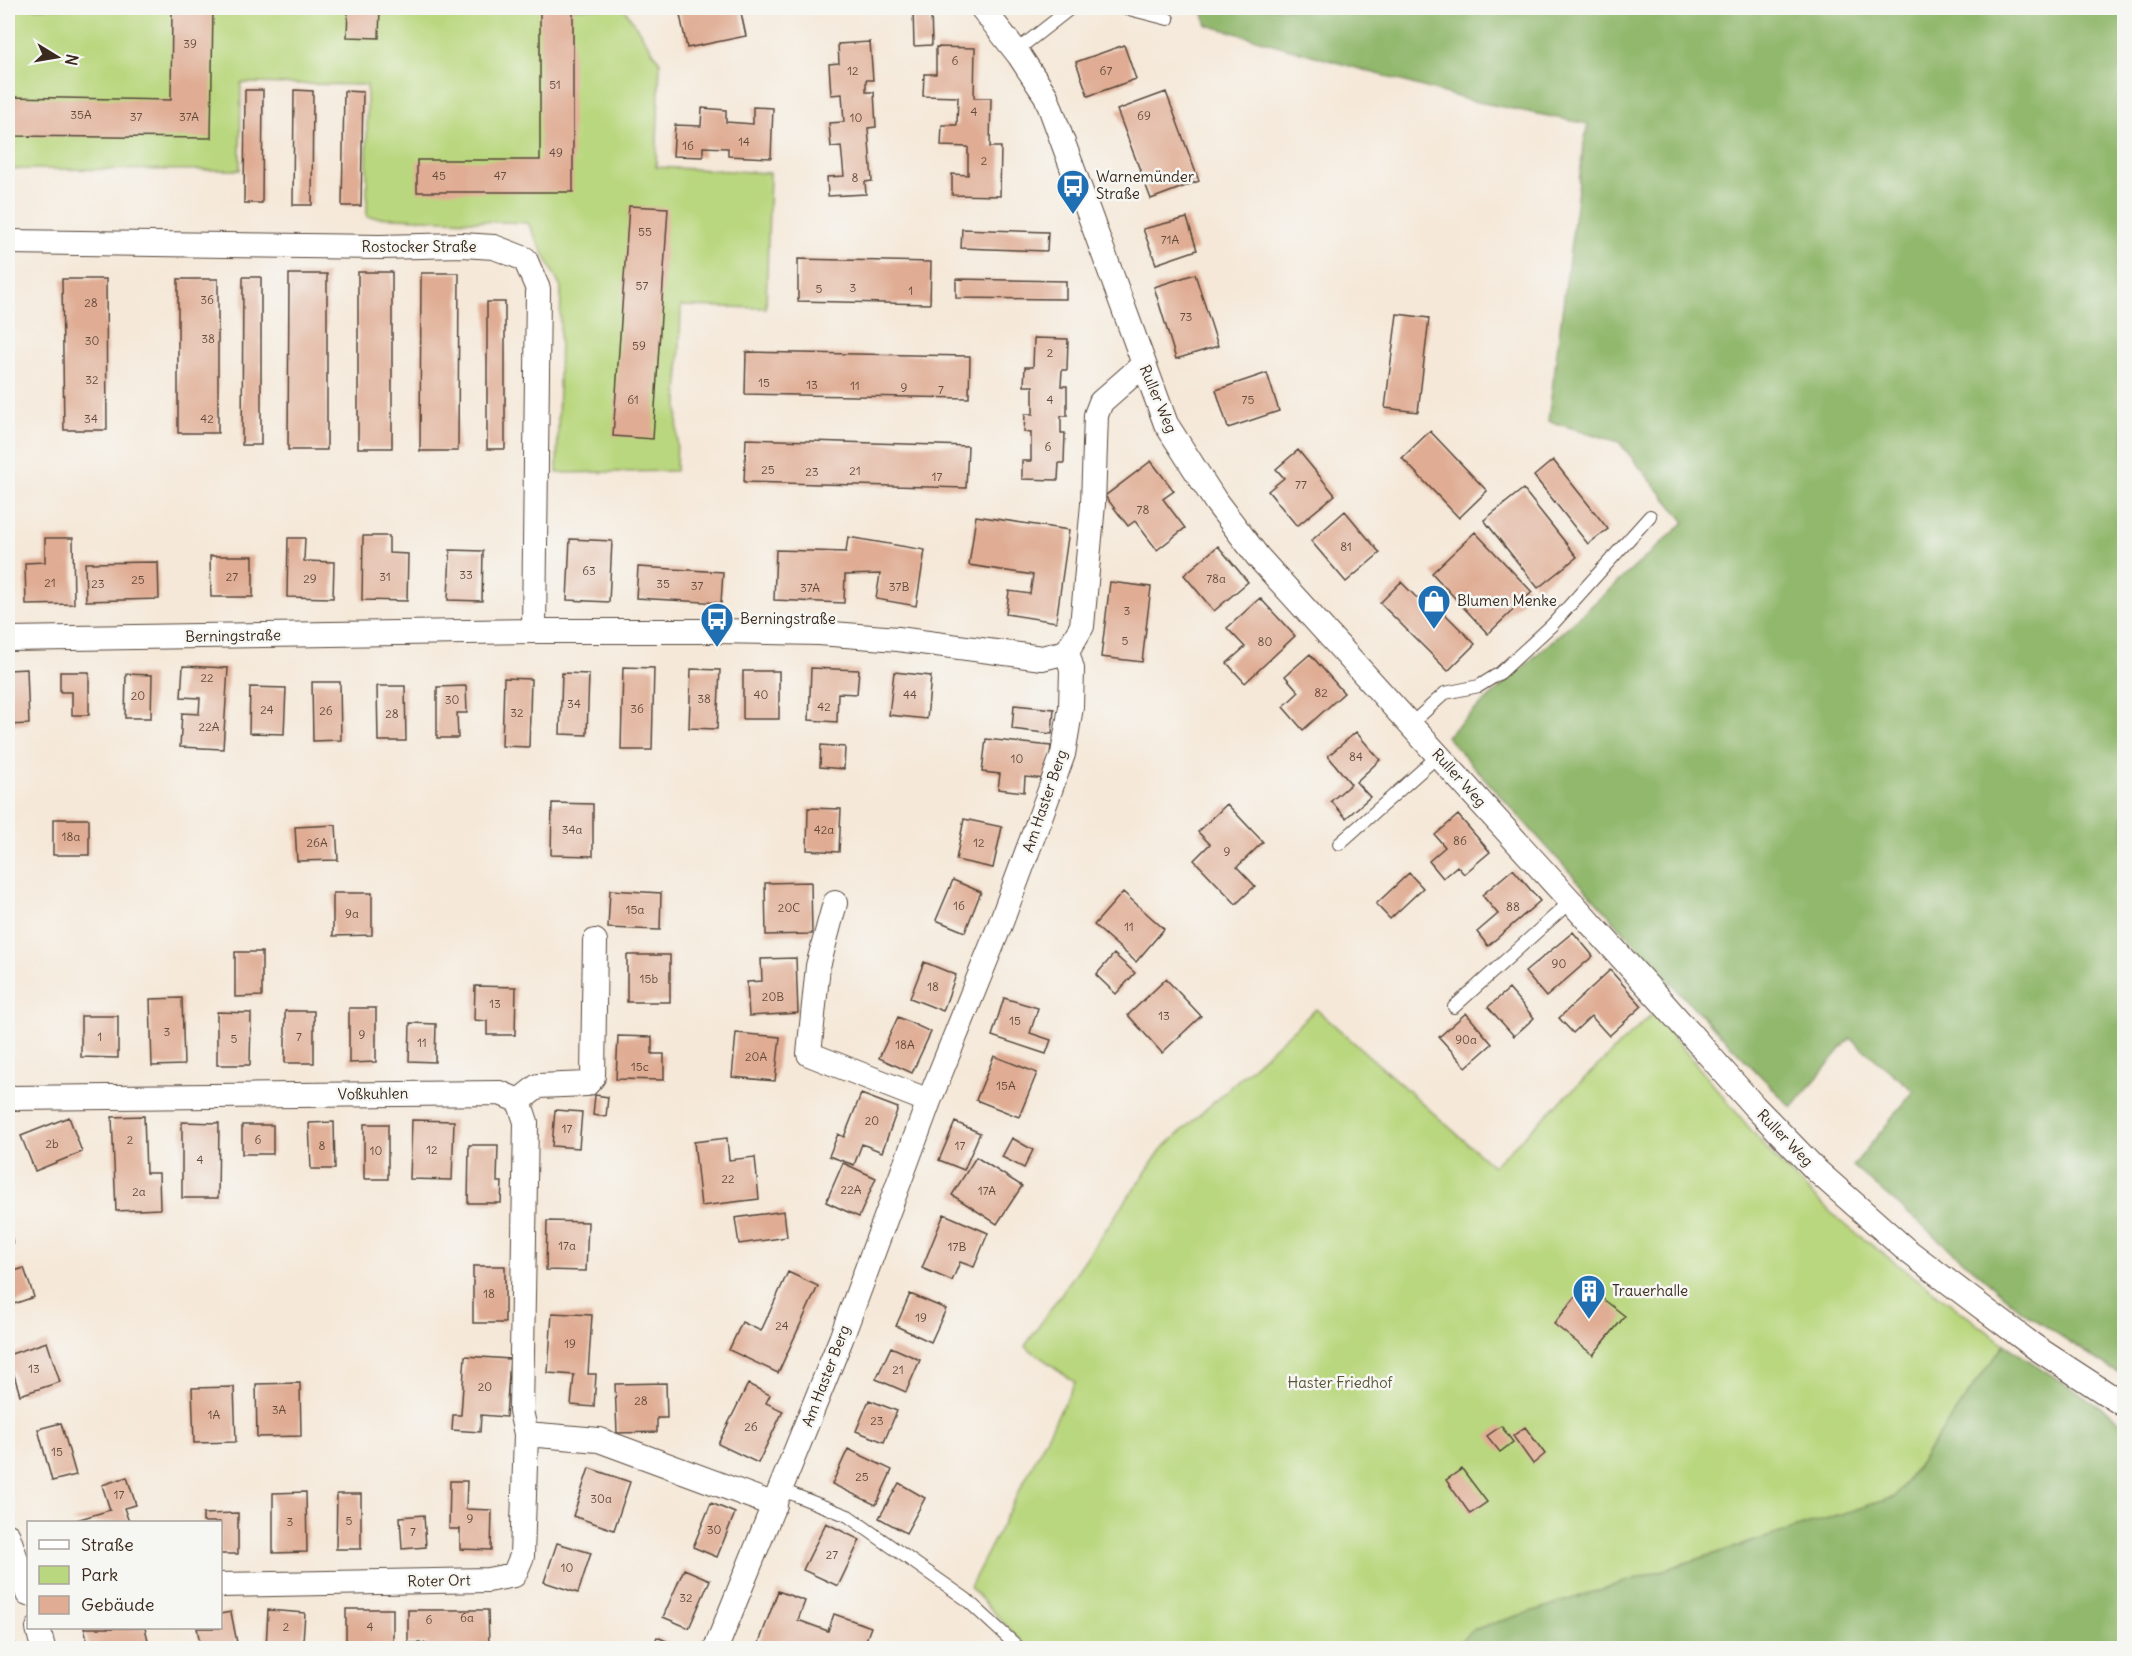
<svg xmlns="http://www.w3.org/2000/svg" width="2132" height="1656" font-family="Delius,sans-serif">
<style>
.green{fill:#b9d77e;stroke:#7a804e;stroke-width:1.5}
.forest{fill:#92b86d;stroke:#667146;stroke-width:1.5}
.building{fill:#e0ad94}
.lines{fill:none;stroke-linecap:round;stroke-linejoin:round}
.service-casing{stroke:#57463a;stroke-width:14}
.minor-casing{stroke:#57463a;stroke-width:26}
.service{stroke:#fff;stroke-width:12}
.minor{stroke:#fff;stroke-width:24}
.labels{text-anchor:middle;stroke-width:5;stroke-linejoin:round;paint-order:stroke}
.number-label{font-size:12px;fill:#644b3c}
.poi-label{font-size:15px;fill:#3b2a1e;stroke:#f6f6f2;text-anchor:start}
.street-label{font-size:15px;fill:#3b2a1e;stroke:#f6f6f2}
.park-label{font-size:15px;fill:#5a5536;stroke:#f6f6f2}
</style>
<rect width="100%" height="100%" fill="#f6f6f2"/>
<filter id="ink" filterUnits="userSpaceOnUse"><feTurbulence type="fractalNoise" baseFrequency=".0167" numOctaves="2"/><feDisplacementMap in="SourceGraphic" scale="12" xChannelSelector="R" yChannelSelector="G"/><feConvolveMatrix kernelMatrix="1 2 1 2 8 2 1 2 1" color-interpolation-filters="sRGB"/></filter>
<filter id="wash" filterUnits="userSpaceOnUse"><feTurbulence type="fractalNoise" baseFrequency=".008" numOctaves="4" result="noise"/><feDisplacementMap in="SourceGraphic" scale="24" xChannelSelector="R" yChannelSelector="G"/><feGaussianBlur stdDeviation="1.35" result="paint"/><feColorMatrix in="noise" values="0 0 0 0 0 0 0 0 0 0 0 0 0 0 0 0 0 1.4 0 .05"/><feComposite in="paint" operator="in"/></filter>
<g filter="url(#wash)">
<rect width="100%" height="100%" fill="#f5e8d8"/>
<!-- green -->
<path class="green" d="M8,8H624L660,62L656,167L770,173L766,308L681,306L676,471L557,473L561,288L528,223L367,217V85L241,83L240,170L8,169Z
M1316,1009L1493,1166L1653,1013L1778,1162L1841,1222L2004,1344L1895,1497L1473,1630L1452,1648H1028L970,1587L1075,1382L1025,1346L1161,1150Z"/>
<!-- forest -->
<path class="forest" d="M1201,8H2124V1377L2022,1311L1853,1166L1914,1091L1850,1038L1792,1108L1675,988L1446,736L1685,522L1619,442L1548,421L1584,143L1588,124L1468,100L1207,25Z
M2004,1344L2117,1418L2124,1425V1648H1452L1473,1630L1895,1497Z"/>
<g id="blocks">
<!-- building -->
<path class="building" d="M172,8H213L211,138L8,136L9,97L171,100Z
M348,8H380L379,38L347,37Z
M540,8H573V192H417V160H540Z
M690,8H740L746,36L687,48L679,10Z
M874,8H893V9L875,11Z
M913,9H931L932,45L914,46Z
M870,42L873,80H866V92H874L876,127L868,128L872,181L865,182L866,194L828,196L827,177L844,176L841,146L831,147L829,123L844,122L842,94L831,95L829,64L839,63L838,44Z
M1124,45L1136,79L1088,96L1076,62Z
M936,47L975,48L974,98H991L990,147H1001L1000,196L952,195V174L968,175V147L941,146L942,125H957L958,97L923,96L924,74H936Z
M245,90H263L262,203H244Z
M294,90L313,91L312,205H293Z
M344,91L363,92L361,206H342Z
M1166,92L1199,181L1151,199L1117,110Z
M753,107L773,108L771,158L728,156V148L703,147V157L673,156L675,125L701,126L702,108L726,110V122L753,124Z
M629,206L668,208L653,439L613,436Z
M1187,218L1197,250L1156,264L1143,229Z
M962,229L1048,232L1047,251L961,248Z
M798,259L931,262L930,304L798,301Z
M358,272H392V448H358Z
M421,273H459L458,451H420Z
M289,274H327V450H288Z
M1195,274L1218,346L1176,359L1154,287Z
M243,277H261V445H242Z
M62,279H106L107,430H64Z
M178,279H218V433H178Z
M956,279L1066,281V299L956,298Z
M487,302H505V449H487Z
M1397,314L1429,318L1418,412L1385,408Z
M1034,338L1068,339L1067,370H1062L1061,386H1067V416H1061V433H1065L1064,463H1059L1058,480L1022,479V461H1031V433L1024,432L1025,414H1033V386H1024L1025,367H1033Z
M746,352L970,356L969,398L745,394Z
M1267,373L1279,411L1228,428L1216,390Z
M1430,431L1487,491L1459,518L1402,458Z
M746,439L968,446L966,488L744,482Z
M1298,450L1335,495L1297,526L1268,491L1284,478L1276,469Z
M1553,460L1608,529L1588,544L1534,476Z
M1151,461L1174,491L1163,499L1185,528L1157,550L1135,521L1128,526L1105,496Z
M1523,489L1577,557L1538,588L1484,520Z
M1345,511L1380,553L1346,582L1311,541Z
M976,516L1069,530L1056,622L1006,614L1009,591L1030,594L1033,575L969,565Z
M1475,532L1532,592L1488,634L1432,573Z
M363,536H389V553L408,554L407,601L362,600Z
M848,537L925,550L916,606L876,599L880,574L845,575L844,603L774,600L776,550L846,552Z
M45,538H73L74,604L26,605L25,563L45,562Z
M288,538H305L304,561L334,562L333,598L287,597Z
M570,539L612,541L609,602L567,600Z
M1218,546L1248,582L1214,611L1184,575Z
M450,550L483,551L482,601L448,600Z
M210,556H253V597H211Z
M158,562L159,599L86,601L85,563Z
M638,567L723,572L721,603L636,598Z
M1110,582L1151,587L1142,662L1101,657Z
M1401,582L1435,616L1441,610L1475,644L1448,671L1380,603Z
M1260,598L1295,636L1245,683L1227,663L1245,647L1227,628Z
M1310,654L1344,693L1303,730L1283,707L1299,692L1285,676Z
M183,666L228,668L223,749L180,747L182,713L199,714L200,698L181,697Z
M623,667L654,668L652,750H621Z
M811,668L859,670L857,694L838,693L837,722L809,720Z
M27,669L29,724L8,725V670Z
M691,669L720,670L717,729L689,728Z
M743,671H779V719H743Z
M60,672H89V715H72V692H60Z
M894,672L931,676L927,719L889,715Z
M562,673L589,674L587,735L560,734Z
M126,674L152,675L151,718H125Z
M504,678L531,679L529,747L502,746Z
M312,682H340L341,740L313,741Z
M377,686H405L406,741H378Z
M466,686L467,713H457L458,738H437V687Z
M250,687L286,688L284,734L249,733Z
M1014,705L1054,709L1052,734L1012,729Z
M1356,732L1380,760L1356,782L1370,797L1346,818L1331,801L1351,784L1328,756Z
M986,739L1051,746L1047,779L1025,777L1024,792L998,789L1000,774L982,772Z
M821,745L845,747L844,769L820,767Z
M552,803L593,804V856L551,855Z
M1227,804L1263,842L1237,867L1255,886L1236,904L1194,860L1210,844L1198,832Z
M808,808L841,809L839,852L807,850Z
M1458,815L1490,852L1464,874L1457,866L1443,878L1429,861L1445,847L1435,835Z
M53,819H89V855H53Z
M964,819L1002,827L993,868L956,860Z
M336,825L338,860L297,861L295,827Z
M1513,869L1540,901L1488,946L1477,932L1498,914L1482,895Z
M1409,873L1423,888L1390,919L1376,904Z
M953,880L981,892L965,932L936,920Z
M811,882L812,934L766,935L765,883Z
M610,890L661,893L660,930L608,928Z
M1123,892L1164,929L1136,962L1094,925Z
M333,893H372V935L333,936Z
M1573,932L1593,956L1546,997L1525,972Z
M235,952H262V996L235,997Z
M1114,954L1135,973L1116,994L1096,975Z
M627,955H670V1002H627Z
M796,958L798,1013L749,1016L747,982L762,981L761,959Z
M924,962L956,975L943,1011L910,998Z
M1610,970L1642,1006L1609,1036L1591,1016L1573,1033L1559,1018Z
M1166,979L1201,1016L1162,1053L1128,1015Z
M475,986L516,987L515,1035H487V1021L474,1020Z
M1509,989L1534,1018L1514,1036L1488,1007Z
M182,998L184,1065L152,1066L150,999Z
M1004,998L1038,1008L1030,1033L1051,1040L1046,1054L992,1036Z
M349,1008H376V1062L349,1063Z
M285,1011H314V1063H285Z
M217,1012L251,1013L250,1065H217Z
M1466,1013L1492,1044L1466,1067L1439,1037Z
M81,1016H118V1058L81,1057Z
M898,1017L931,1032L912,1073L879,1058Z
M410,1023L436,1024L435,1062L409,1061Z
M736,1033L780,1037L775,1081L732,1077Z
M618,1036L652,1037V1054H664V1080L616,1079Z
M994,1056L1037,1073L1019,1117L976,1100Z
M861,1094L898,1108L882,1152L862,1144L854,1165L829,1156L838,1134L844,1137Z
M595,1095L608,1097L606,1117L593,1115Z
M555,1110L582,1112L579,1148L552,1146Z
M144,1116L146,1173H159L160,1209L116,1211L112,1117Z
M69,1117L82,1152L35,1171L21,1136Z
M412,1120L454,1121L452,1180L410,1179Z
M182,1122L219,1123L218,1198H182Z
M334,1122L335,1169H311L309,1123Z
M955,1122L980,1133L964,1170L939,1160Z
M364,1124H388V1179H364Z
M242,1125H273V1154H242Z
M727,1138L729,1160L755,1157L759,1199L701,1206L694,1142Z
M1012,1138L1033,1150L1024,1168L1002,1157Z
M469,1145H498L497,1182H502L501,1203H468Z
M976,1157L1022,1186L997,1224L952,1195Z
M843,1163L876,1178L859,1217L826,1202Z
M784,1211L787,1237L739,1244L735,1218Z
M944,1214L988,1233L974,1267L960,1262L952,1281L922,1268Z
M547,1221L588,1222L586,1271L546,1270Z
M8,1228L13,1243L8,1245Z
M473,1266H505V1323H473Z
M24,1268L34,1297L8,1306V1273Z
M788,1272L818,1286L778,1373L729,1350L742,1322L761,1331Z
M1585,1285L1625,1316L1593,1355L1554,1324Z
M910,1294L946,1309L931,1342L896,1326Z
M552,1313L592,1315L588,1374H596L594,1407L571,1405L574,1375L548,1373Z
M47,1342L60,1382L20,1395L8,1355Z
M891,1347L920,1360L906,1392L876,1379Z
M465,1356L510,1359L506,1417L481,1415L480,1432L452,1430L453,1415H461Z
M300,1383L301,1436L257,1437L256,1384Z
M666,1383L667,1418H657V1432L617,1433L615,1384Z
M748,1384L770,1395L766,1403L783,1411L758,1463L718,1444Z
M234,1387L236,1442L194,1443L192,1388Z
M869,1400L897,1411L884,1442L856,1431Z
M61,1423L76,1475L52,1481L38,1429Z
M1501,1426L1513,1442L1500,1452L1487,1436Z
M1525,1427L1545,1454L1533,1464L1513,1436Z
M848,1449L892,1470L876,1505L832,1484Z
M589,1468L630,1482L614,1530L573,1516Z
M1462,1469L1487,1502L1470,1514L1446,1480Z
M127,1477L136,1505L124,1508L129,1522H70L110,1510L102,1485Z
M450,1481H467L466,1509L492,1510L491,1550L460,1549V1529H449Z
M899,1483L925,1498L906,1533L879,1518Z
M306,1492L307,1552L273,1553V1493Z
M337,1494H361V1549H336Z
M711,1503L735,1513L717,1557L693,1547Z
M238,1513V1554H220V1522H203V1514Z
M424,1515L426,1547L402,1549L400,1517Z
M826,1523L860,1540L838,1586L803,1570Z
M557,1543L591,1553L578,1593L544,1582Z
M684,1569L710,1580L689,1628L663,1617Z
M778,1591L805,1601L798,1620L828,1631L834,1614L871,1627L863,1648H757Z
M346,1609H393V1646L370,1645L369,1648H346Z
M268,1610L305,1613L303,1641L312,1642L311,1648H266Z
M408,1610H488L489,1645H471V1648H427V1643H408Z
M231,1612L238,1648H201L197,1628H220V1614Z
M8,1619L15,1648H8Z
M84,1628H145L150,1648H89Z
M657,1637L683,1648H652Z"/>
</g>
</g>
<g filter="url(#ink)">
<use href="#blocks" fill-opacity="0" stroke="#57463a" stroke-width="1.5"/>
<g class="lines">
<defs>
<path id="service" d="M1125,8L1168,19
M1016,51L1071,8
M1411,724L1445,693L1479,686L1500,673L1552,625L1650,516
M1339,844L1439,755
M1454,1007L1571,901
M782,1490L848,1516L966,1599L1019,1648"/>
<path id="minor" d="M982,8L1019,55L1046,96L1166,424L1216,502L1258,557L1663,1003L1754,1106L1817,1171L1904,1248L1975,1302L2035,1347L2124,1405
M8,242L380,247L462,245L494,247L525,259L538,289L534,631
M8,639L534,631H716L819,633L898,639L1042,658L1067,652
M835,903L818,966L809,1054L929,1101
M8,1098L500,1093L519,1101L538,1086L587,1084L593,1077L595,941
M526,1434L599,1440L775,1505
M8,1536L28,1594
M220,1585L488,1580L514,1575L522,1556L526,1434L521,1411L526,1122L519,1101
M38,1628L43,1648
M716,1648L841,1339L929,1101L1000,925L1049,793L1063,754L1071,707L1072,669L1067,652L1082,626L1093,504L1096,415L1101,402L1143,365"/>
</defs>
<!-- service casing -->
<use href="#service" class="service-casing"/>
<!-- minor casing -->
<use href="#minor" class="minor-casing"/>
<!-- service -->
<use href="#service" class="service"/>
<!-- minor -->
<use href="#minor" class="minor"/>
</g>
</g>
<!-- icons -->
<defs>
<symbol id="bus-pin" viewBox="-11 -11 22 30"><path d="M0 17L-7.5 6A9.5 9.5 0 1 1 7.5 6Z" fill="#1f6fb2" stroke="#f6f6f2"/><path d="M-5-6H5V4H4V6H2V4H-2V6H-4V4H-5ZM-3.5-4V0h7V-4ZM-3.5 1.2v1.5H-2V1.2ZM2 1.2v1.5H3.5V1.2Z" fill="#fff"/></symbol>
<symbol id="shop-pin" viewBox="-11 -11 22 30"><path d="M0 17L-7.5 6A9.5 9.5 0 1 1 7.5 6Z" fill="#1f6fb2" stroke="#f6f6f2"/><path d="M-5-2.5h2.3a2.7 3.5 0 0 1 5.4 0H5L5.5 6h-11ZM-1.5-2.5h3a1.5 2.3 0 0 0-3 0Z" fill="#fff"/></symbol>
<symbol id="building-pin" viewBox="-11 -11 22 30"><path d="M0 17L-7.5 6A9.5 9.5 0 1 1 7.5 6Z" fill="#1f6fb2" stroke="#f6f6f2"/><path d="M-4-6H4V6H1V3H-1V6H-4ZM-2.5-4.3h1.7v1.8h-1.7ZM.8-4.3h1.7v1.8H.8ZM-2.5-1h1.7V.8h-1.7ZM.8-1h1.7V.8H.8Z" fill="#fff"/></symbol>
</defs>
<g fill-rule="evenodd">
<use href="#bus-pin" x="1054" y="167" width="38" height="52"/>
<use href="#shop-pin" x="1415" y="582" width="38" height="52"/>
<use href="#bus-pin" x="698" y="600" width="38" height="52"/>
<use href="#building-pin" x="1570" y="1272" width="38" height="52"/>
</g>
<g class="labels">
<!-- number labels -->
<g class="number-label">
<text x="190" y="48">39</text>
<text x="955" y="65">6</text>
<text x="853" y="75">12</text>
<text x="1106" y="75">67</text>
<text x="555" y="89">51</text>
<text x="974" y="116">4</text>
<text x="81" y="119">35A</text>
<text x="1144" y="120">69</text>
<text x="136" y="121">37</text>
<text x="189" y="121">37A</text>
<text x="856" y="122">10</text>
<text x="744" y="146">14</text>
<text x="688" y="150">16</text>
<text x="556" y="157">49</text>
<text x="984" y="165">2</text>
<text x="439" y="180">45</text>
<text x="500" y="180">47</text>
<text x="855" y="182">8</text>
<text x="645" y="236">55</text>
<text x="1170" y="244">71A</text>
<text x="642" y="290">57</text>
<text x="853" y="292">3</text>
<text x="819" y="293">5</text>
<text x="911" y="295">1</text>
<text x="207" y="304">36</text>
<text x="91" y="307">28</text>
<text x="1186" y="321">73</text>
<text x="208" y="343">38</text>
<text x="92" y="345">30</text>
<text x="639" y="350">59</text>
<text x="1050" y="357">2</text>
<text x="92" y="384">32</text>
<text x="764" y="387">15</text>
<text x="812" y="389">13</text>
<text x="855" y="390">11</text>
<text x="904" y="392">9</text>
<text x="941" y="394">7</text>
<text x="633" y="404">61</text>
<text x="1050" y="404">4</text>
<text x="1248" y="404">75</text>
<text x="91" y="423">34</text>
<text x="207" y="423">42</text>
<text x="1048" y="451">6</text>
<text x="768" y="474">25</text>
<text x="855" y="475">21</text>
<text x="812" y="476">23</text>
<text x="937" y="481">17</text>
<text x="1301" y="489">77</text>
<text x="1143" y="514">78</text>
<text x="1346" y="551">81</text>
<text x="589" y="575">63</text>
<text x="466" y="579">33</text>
<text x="232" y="581">27</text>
<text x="385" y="581">31</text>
<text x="310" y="583">29</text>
<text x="1216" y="583">78a</text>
<text x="138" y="584">25</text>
<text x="50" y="587">21</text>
<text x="98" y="588">23</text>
<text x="663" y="588">35</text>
<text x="697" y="590">37</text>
<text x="899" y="591">37B</text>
<text x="810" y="592">37A</text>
<text x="1127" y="615">3</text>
<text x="1125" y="645">5</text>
<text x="1265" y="646">80</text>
<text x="207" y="682">22</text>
<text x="1321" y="697">82</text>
<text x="761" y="699">40</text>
<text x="910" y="699">44</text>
<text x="138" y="700">20</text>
<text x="704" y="703">38</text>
<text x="452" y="704">30</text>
<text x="574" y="708">34</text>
<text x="824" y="711">42</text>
<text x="637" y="713">36</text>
<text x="267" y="714">24</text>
<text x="326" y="715">26</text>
<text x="517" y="717">32</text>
<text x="392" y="718">28</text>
<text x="209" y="731">22A</text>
<text x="1356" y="761">84</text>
<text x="1017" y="763">10</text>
<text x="572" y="834">34a</text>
<text x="824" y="834">42a</text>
<text x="71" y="841">18a</text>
<text x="1460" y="845">86</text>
<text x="317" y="847">26A</text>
<text x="979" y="847">12</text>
<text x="1227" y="856">9</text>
<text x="959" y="910">16</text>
<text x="1513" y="911">88</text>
<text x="789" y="912">20C</text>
<text x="635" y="914">15a</text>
<text x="352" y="918">9a</text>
<text x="1129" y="931">11</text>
<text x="1559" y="968">90</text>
<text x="649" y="983">15b</text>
<text x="933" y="991">18</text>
<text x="773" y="1001">20B</text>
<text x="495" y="1008">13</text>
<text x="1164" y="1020">13</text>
<text x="1015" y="1025">15</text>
<text x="167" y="1036">3</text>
<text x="362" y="1039">9</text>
<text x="100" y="1041">1</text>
<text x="299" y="1041">7</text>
<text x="234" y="1043">5</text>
<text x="1466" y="1044">90a</text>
<text x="422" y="1047">11</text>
<text x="905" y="1049">18A</text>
<text x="756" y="1061">20A</text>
<text x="640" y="1071">15c</text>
<text x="1006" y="1090">15A</text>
<text x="872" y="1125">20</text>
<text x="567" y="1133">17</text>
<text x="130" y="1144">2</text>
<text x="258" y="1144">6</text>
<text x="52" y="1148">2b</text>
<text x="322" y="1150">8</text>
<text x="960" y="1150">17</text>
<text x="432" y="1154">12</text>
<text x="376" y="1155">10</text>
<text x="200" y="1164">4</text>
<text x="728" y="1183">22</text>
<text x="851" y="1194">22A</text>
<text x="987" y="1195">17A</text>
<text x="139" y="1196">2a</text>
<text x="567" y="1250">17a</text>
<text x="957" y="1251">17B</text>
<text x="489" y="1298">18</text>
<text x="921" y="1322">19</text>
<text x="782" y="1330">24</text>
<text x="570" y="1348">19</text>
<text x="34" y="1373">13</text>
<text x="898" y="1374">21</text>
<text x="485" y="1391">20</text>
<text x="641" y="1405">28</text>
<text x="279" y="1414">3A</text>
<text x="214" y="1419">1A</text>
<text x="877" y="1425">23</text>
<text x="751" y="1431">26</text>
<text x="57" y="1456">15</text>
<text x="862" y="1481">25</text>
<text x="119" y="1499">17</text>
<text x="601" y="1503">30a</text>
<text x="470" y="1523">9</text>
<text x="349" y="1525">5</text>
<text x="290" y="1526">3</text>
<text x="714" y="1534">30</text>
<text x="413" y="1536">7</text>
<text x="832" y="1559">27</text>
<text x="567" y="1572">10</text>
<text x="686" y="1602">32</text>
<text x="467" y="1622">6a</text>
<text x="429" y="1624">6</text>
<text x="286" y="1631">2</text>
<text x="370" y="1631">4</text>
</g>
<!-- poi labels -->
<g class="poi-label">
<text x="1096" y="182">Warnemünder<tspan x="1096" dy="17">Straße</tspan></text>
<text x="1457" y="606">Blumen Menke</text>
<text x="740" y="624">Berningstraße</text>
<text x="1612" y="1296">Trauerhalle</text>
</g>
<!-- street labels -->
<g class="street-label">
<text x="419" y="252">Rostocker Straße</text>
<text transform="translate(1158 399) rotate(67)" y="5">Ruller Weg</text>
<text transform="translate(233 636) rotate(-1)" y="5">Berningstraße</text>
<text transform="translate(1459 778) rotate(48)" y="5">Ruller Weg</text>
<text transform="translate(1045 801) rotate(-71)" y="5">Am Haster Berg</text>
<text transform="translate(373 1094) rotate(-1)" y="5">Voßkuhlen</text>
<text transform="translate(1785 1138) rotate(46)" y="5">Ruller Weg</text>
<text transform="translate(826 1376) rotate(-69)" y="5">Am Haster Berg</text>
<text transform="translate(439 1581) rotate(-1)" y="5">Roter Ort</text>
</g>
<!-- park labels -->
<g class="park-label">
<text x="1340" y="1388">Haster Friedhof</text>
</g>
</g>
<!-- margin -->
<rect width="2132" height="1656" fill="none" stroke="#f6f6f2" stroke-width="30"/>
<!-- legend -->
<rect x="27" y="1521" width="195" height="108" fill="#f6f6f2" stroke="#aba49d" stroke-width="1.5"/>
<rect x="39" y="1540" width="30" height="9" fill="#ffffff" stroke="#aba49d" stroke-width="1.5"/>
<text x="81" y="1551" font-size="18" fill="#3b2a1e">Straße</text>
<rect x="39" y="1566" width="30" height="18" fill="#b9d77e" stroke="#aba49d" stroke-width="1.5"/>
<text x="81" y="1581" font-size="18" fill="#3b2a1e">Park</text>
<rect x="39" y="1596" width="30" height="18" fill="#e0ad94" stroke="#aba49d" stroke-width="1.5"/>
<text x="81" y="1611" font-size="18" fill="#3b2a1e">Gebäude</text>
<!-- north arrow -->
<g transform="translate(57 57) rotate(101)" stroke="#f6f6f2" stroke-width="4.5" paint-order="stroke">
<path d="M0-4.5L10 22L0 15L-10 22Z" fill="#3b2a1e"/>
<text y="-9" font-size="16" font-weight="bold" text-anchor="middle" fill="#3b2a1e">N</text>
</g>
</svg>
